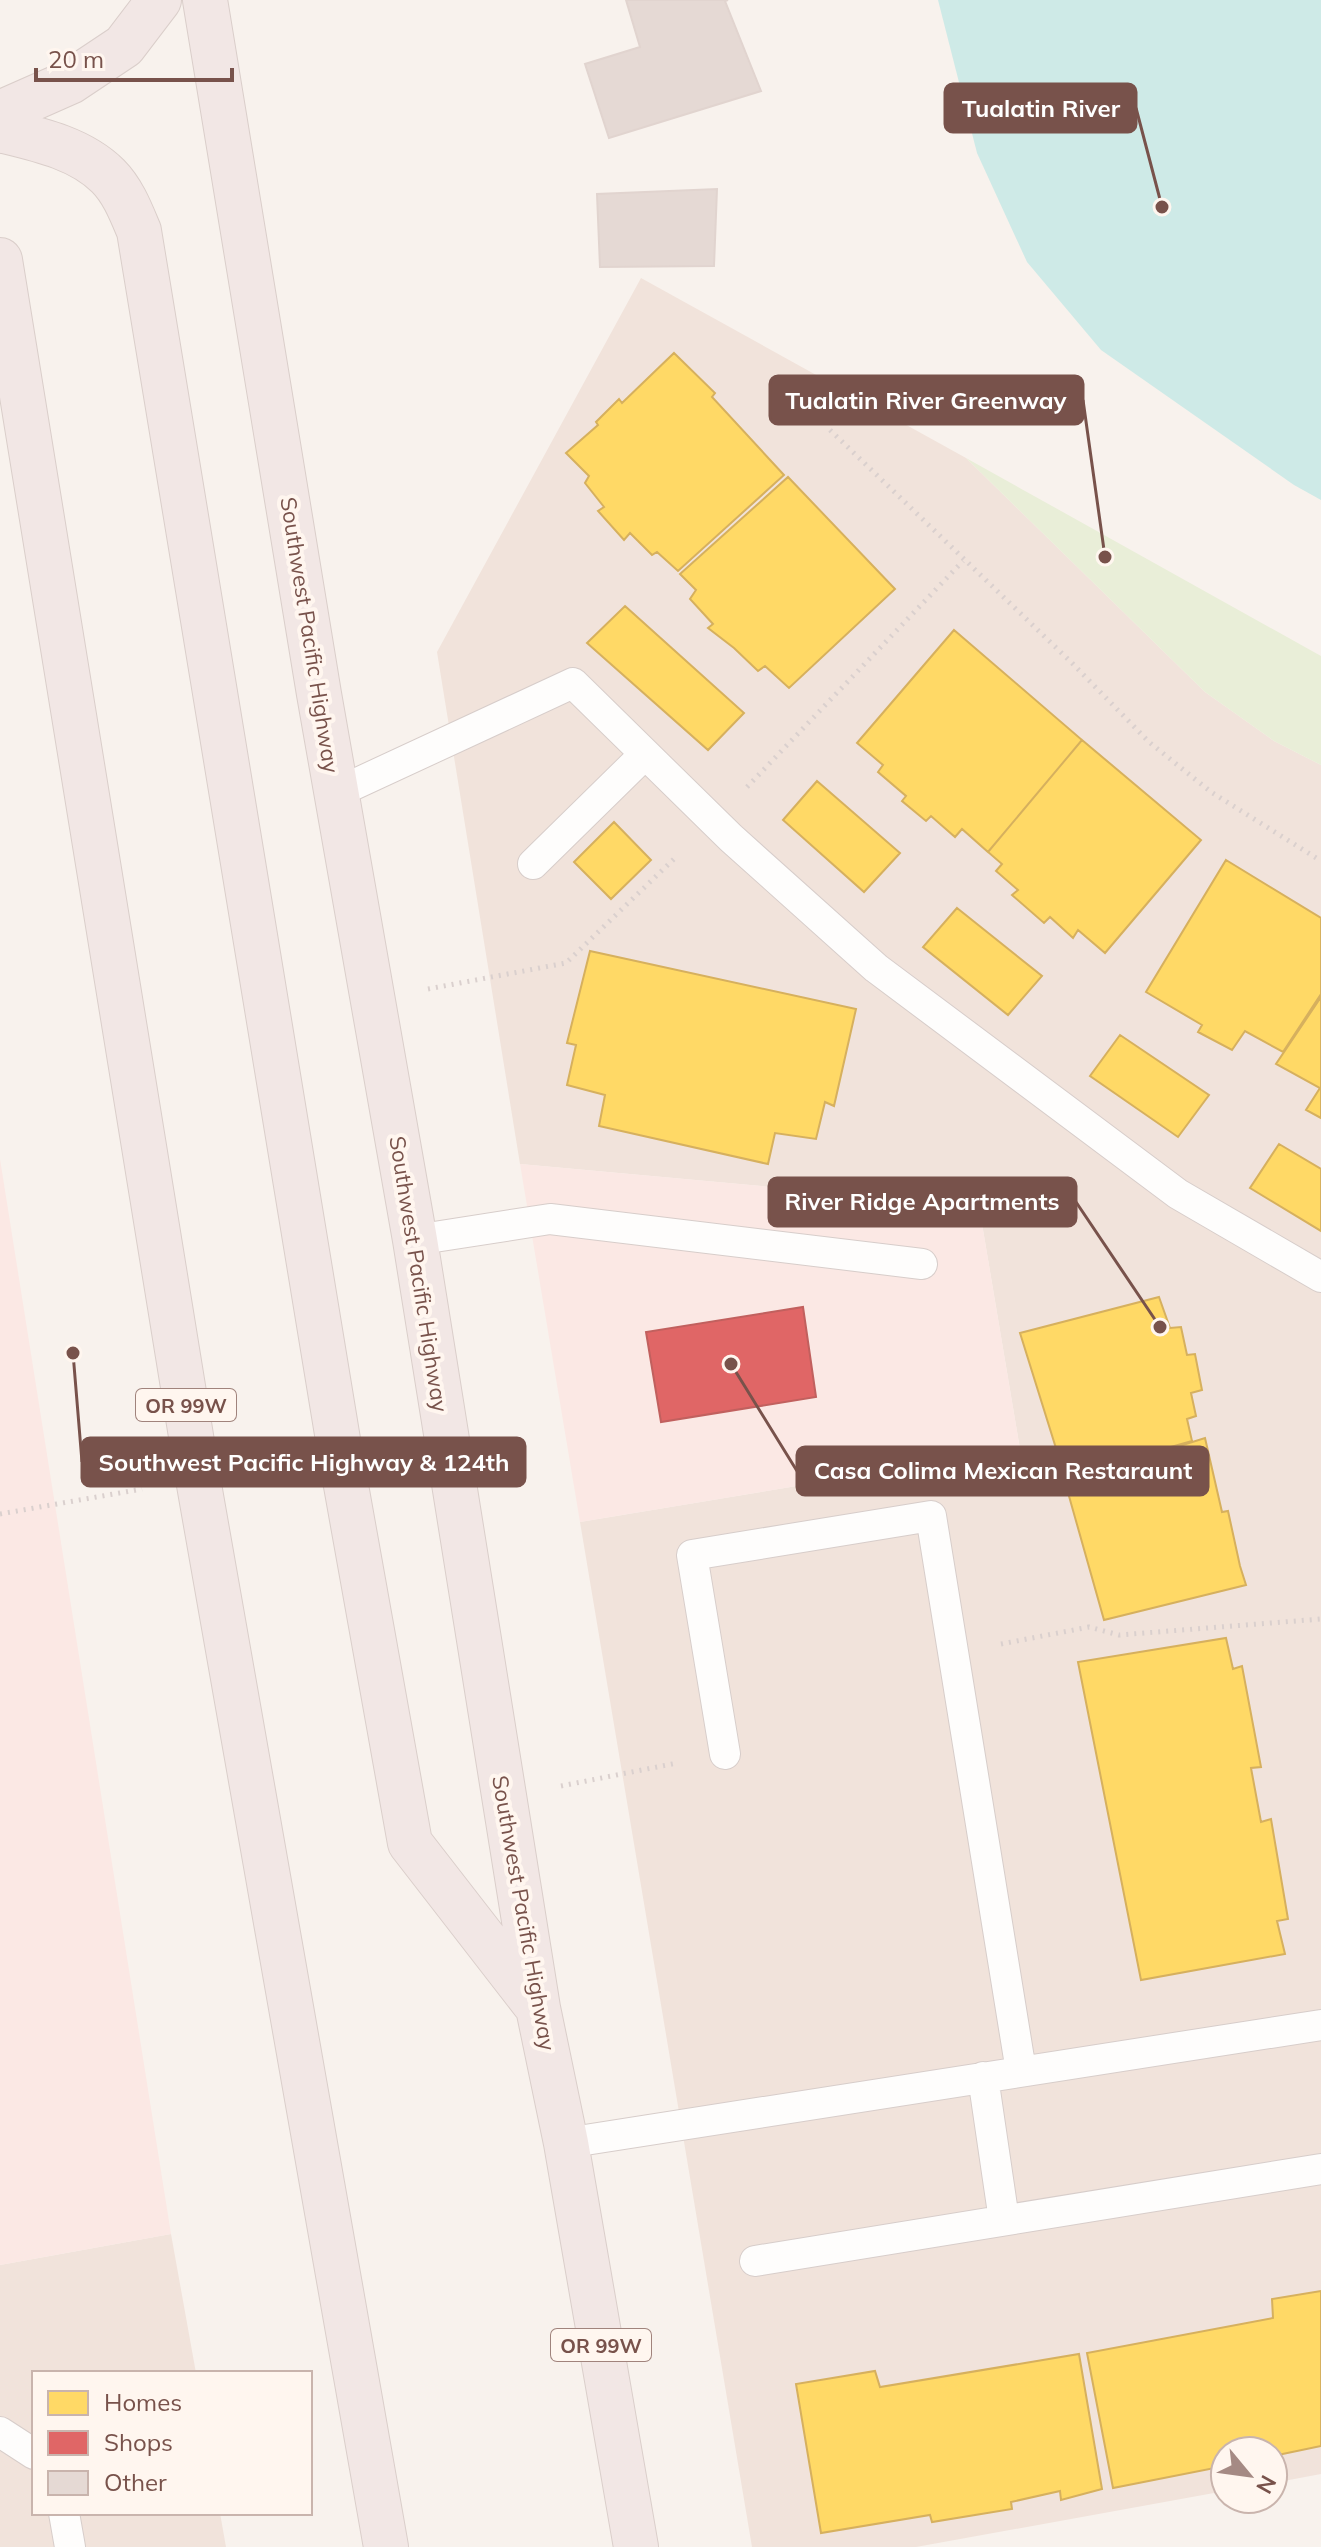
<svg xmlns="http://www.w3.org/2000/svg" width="1321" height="2547" viewBox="0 0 1321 2547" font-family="Mulish,sans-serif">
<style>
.residential{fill:#f1e3db}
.commercial{fill:#fbe8e4}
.green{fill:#e9eed8}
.water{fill:#ceeae7}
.homes{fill:#ffd966;stroke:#d6b05e;stroke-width:2}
.shops{fill:#e06666;stroke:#c1605e;stroke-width:2}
.building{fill:#e5d9d4;stroke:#e1d4cf;stroke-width:2}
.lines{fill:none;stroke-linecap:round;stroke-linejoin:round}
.lane-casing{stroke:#d7cdca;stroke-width:32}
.highway-casing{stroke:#daceca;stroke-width:46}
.path{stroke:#dad0ce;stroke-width:5;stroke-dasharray:2 6;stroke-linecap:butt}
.lane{stroke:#fefdfc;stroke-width:30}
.highway{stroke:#f2e7e5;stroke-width:44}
.labels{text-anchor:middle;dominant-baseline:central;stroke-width:8;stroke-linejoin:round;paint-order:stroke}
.shield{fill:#fff6ef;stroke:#a0837c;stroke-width:2}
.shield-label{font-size:20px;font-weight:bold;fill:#78524b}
.street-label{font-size:22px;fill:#78524b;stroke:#fff6ef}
.leader{fill:none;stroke:#78524b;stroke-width:3}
.callout-dot{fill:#78524b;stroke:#fff6ef;stroke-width:3}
.callout{fill:#78524b;stroke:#78524b;stroke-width:3}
.callout-label{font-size:24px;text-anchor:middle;font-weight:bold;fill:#fff}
</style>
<rect width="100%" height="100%" fill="#f8f2ed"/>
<!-- residential -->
<path class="residential" d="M641,278L966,458L1205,692L1274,741L1321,765V2474L1273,2483V2451H1225V2491L916,2547H752L580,1522L1020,1449L979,1206L520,1164L437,652Z
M171,2234L196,2373H34V2513H220L226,2547H0V2265Z"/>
<!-- commercial -->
<path class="commercial" d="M0,1159L171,2234L0,2265Z
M520,1164L979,1206L1020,1449L580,1522Z"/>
<!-- green -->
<path class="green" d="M966,458L1321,656V765L1274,741L1205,692Z"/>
<!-- water -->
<path class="water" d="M938,0H1321V500L1294,485L1101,350L1027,262L977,153Z"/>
<!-- homes -->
<path class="homes" d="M674,353L715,393L712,397L784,475L678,571L657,552L652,555L630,533L624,540L598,511L604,507L585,483L589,476L566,453L598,425L596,422L619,399L622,403Z
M788,477L895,589L789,688L765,666L758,671L734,648L708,628L713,624L690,599L696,590L680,574Z
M625,606L744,713L708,750L587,643Z
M954,630L1082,740L988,852L962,829L955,837L931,816L926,821L902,801L906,796L878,772L883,765L857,743Z
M1082,740L1201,840L1105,953L1078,930L1073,938L1050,917L1044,923L1012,895L1018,890L996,871L1002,864L988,852Z
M817,781L900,853L864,892L783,820Z
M614,822L651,860L611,899L574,862Z
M1226,860L1321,918V994L1283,1052L1245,1031L1232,1050L1198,1032L1202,1025L1146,992Z
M957,908L1042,976L1008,1015L923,947Z
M590,951L856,1009L834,1106L825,1102L816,1139L775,1133L768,1164L599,1126L605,1095L567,1085L576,1045L567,1043Z
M1321,997V1118L1306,1110L1320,1088L1276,1064Z
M1120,1035L1209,1095L1178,1137L1090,1076Z
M1279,1144L1321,1169V1231L1250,1188Z
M1159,1297L1170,1328L1181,1327L1187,1355L1195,1354L1202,1390L1191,1393L1196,1416L1187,1419L1192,1441L1065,1477L1020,1333Z
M1205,1438L1222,1512L1228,1511L1240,1566L1246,1585L1104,1620L1065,1482Z
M1226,1638L1233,1669L1242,1666L1261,1767L1251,1768L1261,1822L1271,1819L1288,1919L1277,1921L1285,1954L1141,1980L1078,1662Z
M1321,2291V2446L1273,2456V2451H1225V2466L1113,2488L1087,2353L1273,2318L1272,2299Z
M1079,2354L1102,2489L1061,2500L1060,2491L1011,2502L1012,2509L932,2522L930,2515L821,2533L796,2384L875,2371L880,2387Z"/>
<!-- shops -->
<path class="shops" d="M803,1307L816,1397L661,1422L646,1332Z"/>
<!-- building -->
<path class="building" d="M626,0H728L725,1L761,91L609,138L585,64L640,47Z
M717,189L714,266L600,267L597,194Z"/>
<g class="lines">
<!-- lane casing -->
<g class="lane-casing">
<path id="lane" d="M336,793L573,683L731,838L876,968L1178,1194L1321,1277
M533,864L644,755
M415,1240L550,1219L922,1264
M725,1754L692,1555L931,1516L1021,2071
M983,2077L1004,2220
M566,2143L1321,2025
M755,2261L1321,2169
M0,2432L34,2454
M64,2513L70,2547"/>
</g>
<!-- highway casing -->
<g class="highway-casing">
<path id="highway" d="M205,0L319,694L415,1240L538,2008L566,2143L636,2547
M0,113L70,82L124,46L159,0
M0,130C37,139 80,148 108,176C123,191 131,212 139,231L340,1452L410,1843L534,2003
M0,260L198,1479L386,2547"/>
</g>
<!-- path -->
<path class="path" d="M830,430L1072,663L1149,742L1211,792L1321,861
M747,787L963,561
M428,989L566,963L677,856
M0,1514L142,1489
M1001,1644L1089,1627L1119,1635L1321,1619
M561,1786L677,1763"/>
<!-- lane -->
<use href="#lane" class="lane"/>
<!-- highway -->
<use href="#highway" class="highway"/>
</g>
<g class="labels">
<!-- shield labels -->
<g class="shield">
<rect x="136" y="1389" width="100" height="32" rx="6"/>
<rect x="551" y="2329" width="100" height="32" rx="6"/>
</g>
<g class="shield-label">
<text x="186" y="1405">OR 99W</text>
<text x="601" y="2345">OR 99W</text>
</g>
<!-- street labels -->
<g class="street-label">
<text transform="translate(310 635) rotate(81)">Southwest Pacific Highway</text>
<text transform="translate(419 1274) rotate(81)">Southwest Pacific Highway</text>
<text transform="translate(524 1913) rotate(80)">Southwest Pacific Highway</text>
</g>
</g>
<!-- callouts -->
<path class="leader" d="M1162 207L1136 108M1105 557L1083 400M1160 1327L1076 1202M73 1353L82 1462M731 1364L797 1471"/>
<g class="callout-dot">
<circle cx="1162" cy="207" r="8"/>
<circle cx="1105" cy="557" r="8"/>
<circle cx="1160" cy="1327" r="8"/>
<circle cx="73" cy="1353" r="8"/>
<circle cx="731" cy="1364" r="8"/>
</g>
<g class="callout">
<rect x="945" y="84" width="191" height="48" rx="8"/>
<rect x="770" y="376" width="313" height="48" rx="8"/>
<rect x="769" y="1178" width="307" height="48" rx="8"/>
<rect x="82" y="1438" width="443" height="48" rx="8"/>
<rect x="797" y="1447" width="411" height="48" rx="8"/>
</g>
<g class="callout-label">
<text x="1041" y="117">Tualatin River</text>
<text x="926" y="409">Tualatin River Greenway</text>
<text x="922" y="1210">River Ridge Apartments</text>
<text x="304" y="1471">Southwest Pacific Highway &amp; 124th</text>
<text x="1003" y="1479">Casa Colima Mexican Restaraunt</text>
</g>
<!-- legend -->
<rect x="32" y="2371" width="280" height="144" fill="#fff6ef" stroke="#c9b4ad" stroke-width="2"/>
<rect x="48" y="2391" width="40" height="24" fill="#ffd966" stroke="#c9b4ad" stroke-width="2"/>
<text x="104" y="2411" font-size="24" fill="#78524b">Homes</text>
<rect x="48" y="2431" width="40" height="24" fill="#e06666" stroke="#c9b4ad" stroke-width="2"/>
<text x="104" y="2451" font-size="24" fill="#78524b">Shops</text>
<rect x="48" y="2471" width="40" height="24" fill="#e5d9d4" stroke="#c9b4ad" stroke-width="2"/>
<text x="104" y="2491" font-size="24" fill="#78524b">Other</text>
<!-- north arrow -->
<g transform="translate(1249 2475) rotate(119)"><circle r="38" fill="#fff6ef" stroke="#c9b4ad" stroke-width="2"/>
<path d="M0-6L14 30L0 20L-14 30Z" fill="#a58a84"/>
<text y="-12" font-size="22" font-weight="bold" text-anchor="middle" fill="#78524b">N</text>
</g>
<!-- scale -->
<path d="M36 68v12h196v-12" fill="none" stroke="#78524b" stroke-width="4"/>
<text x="48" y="68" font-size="24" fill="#78524b" stroke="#fff6ef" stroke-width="6" paint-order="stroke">20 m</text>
</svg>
